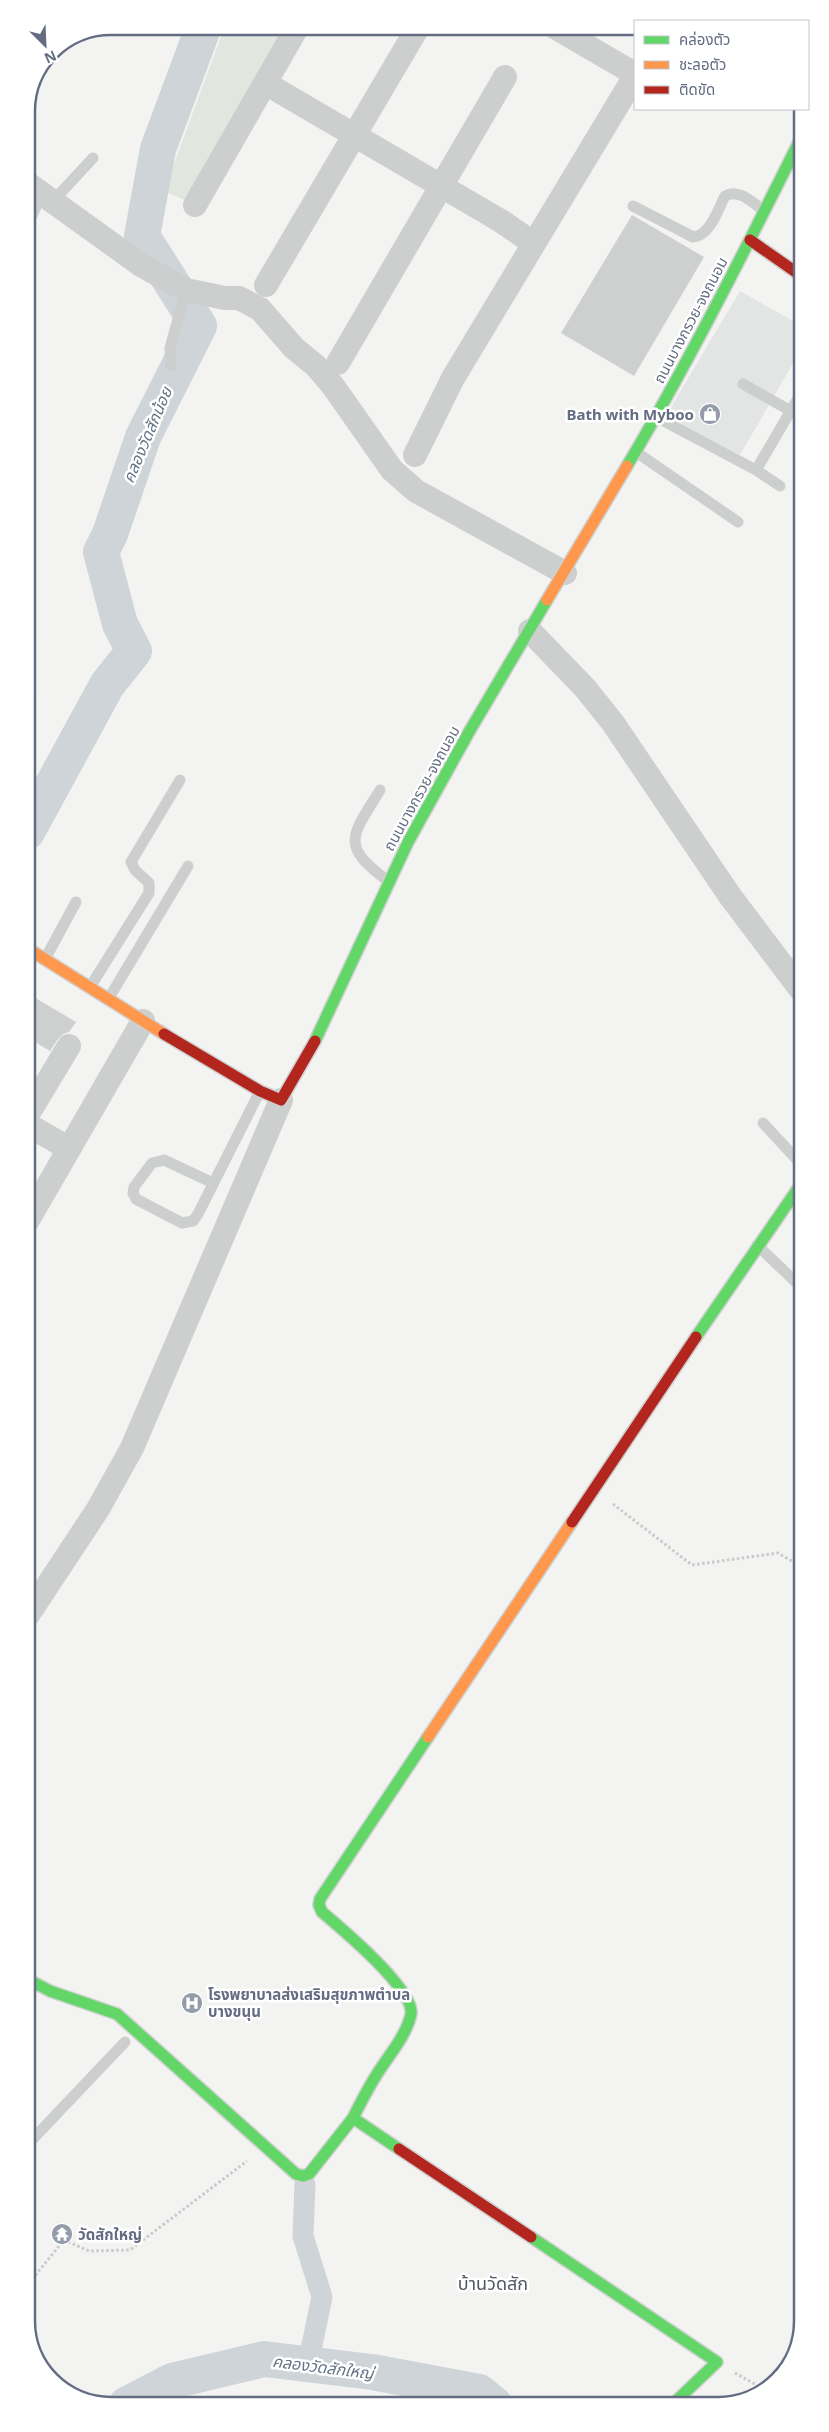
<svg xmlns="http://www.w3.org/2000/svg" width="829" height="2432" viewBox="0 0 829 2432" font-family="'Noto Sans','Noto Sans Thai',sans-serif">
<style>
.built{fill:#e3e4e4}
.green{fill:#e1e6df}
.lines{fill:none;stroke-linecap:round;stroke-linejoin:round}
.canal{stroke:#cfd4d8;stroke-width:21}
.river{stroke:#cfd4d8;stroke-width:36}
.building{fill:#ced0d0}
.fast-casing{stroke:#cfd1d1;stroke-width:14}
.slow-casing{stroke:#cfd1d1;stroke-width:14}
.jam-casing{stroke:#cfd1d1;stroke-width:14}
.path{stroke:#c9cacb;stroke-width:3;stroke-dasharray:2.5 2.5;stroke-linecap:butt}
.lane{stroke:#cdcece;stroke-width:11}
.street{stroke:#cdcece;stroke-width:24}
.fast{stroke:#63d668;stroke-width:11}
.slow{stroke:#ff974d;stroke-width:11}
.jam{stroke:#b3261e;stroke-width:11}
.labels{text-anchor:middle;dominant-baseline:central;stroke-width:5;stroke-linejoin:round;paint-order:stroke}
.street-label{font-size:15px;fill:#636c82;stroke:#fff}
.poi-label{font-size:15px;font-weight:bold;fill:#636c82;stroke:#fff;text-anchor:start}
.water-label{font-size:16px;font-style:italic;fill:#637486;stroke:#fff}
.quarter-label{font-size:18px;fill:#515767;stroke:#fff}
.rim{fill:none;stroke:#636c82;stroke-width:2.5}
</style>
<rect width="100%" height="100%" fill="#f3f4f1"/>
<!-- built -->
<path class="built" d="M740,291L800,325V351L740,455L665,417Z"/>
<!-- green -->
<path class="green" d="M306,30L195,205L164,191L223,31Z"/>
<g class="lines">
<!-- canal -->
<path class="canal" d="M305,2185L303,2236L322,2297L308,2364"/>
<!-- river -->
<path class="river" d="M27,832L107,685L134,651L120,624L101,552L110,534L143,437L199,326L142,236L158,149L202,31
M126,2405L172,2381L264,2359L372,2372L479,2392L494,2404"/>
</g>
<!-- building -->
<path class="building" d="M632,215L704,257L634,376L561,333Z
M27,993L76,1022L69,1032L63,1034L58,1039L50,1051L28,1038Z"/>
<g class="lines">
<!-- fast casing -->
<g class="fast-casing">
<path id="fast" d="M627,466C690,360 745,250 800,140
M315,1041L408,842L469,732L547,600
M696,1337L801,1184
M29,1980L50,1991L117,2014L296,2174L303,2176L309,2174L353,2118L399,2149
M353,2118C361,2102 369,2086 379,2071C390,2054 407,2034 411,2014C415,1990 341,1928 322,1912L319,1905L320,1899L428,1737
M531,2237L717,2362L674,2403"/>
</g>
<!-- slow casing -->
<g class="slow-casing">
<path id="slow" d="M547,600L627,466
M27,948L164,1034
M428,1737L572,1522"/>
</g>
<!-- jam casing -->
<g class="jam-casing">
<path id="jam" d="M750,240L800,275
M164,1034L260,1091L281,1100L315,1041
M572,1522L696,1337
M399,2149L531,2237"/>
</g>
<!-- path -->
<path class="path" d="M613,1504L692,1565L778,1553L802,1567
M29,2283L64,2240L89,2251L130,2250L247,2161
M735,2373L762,2388"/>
<!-- lane -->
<path class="lane" d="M53,201L93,158
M633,206L693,237C710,236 718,209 725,196C739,188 753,203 764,211
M171,366L170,348L186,290
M743,384L791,411
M656,417L756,470
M636,452L738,522
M780,486L756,470L800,395
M380,790C352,836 339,845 388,881
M45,959L76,902
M90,987L149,893V883L135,870L131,862L180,780
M109,998L188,866
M763,1123L801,1164
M213,1183L164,1160L152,1163L134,1187L133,1193L136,1199L182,1223L193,1221L198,1214L260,1091
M757,1245L801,1287
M29,2143L125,2042"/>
<!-- street -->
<path class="street" d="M556,28L635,74
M265,83L501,221L533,243
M27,183L141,265L186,290L225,298H239L260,309L294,348L316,366L333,386L392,470L416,491L565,573
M195,205L295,31
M27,211L36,190
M266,285L417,29
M338,363L505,77
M415,455L453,378L635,76
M530,631L585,688L613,723L730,896L801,990
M28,1114L69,1046
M28,1125L68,1148
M28,1220L143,1021
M28,1615L98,1509L132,1448L281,1100"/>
<!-- fast -->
<use href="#fast" class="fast"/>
<!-- slow -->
<use href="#slow" class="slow"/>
<!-- jam -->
<use href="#jam" class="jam"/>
</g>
<!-- icons -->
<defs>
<g id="shop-disc" transform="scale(1.125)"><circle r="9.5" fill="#959ca9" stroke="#fff"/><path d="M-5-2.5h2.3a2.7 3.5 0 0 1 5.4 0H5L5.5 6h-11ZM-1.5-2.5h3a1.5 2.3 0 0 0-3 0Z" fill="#fff"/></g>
<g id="hospital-disc" transform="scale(1.125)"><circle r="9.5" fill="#959ca9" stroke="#fff"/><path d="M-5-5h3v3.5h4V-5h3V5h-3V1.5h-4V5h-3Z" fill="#fff"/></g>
<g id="temple-disc" transform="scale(1.125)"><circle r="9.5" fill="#959ca9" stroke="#fff"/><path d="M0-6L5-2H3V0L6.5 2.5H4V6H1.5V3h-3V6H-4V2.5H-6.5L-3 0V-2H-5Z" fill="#fff"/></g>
</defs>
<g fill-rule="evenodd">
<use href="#shop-disc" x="710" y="414"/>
<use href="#hospital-disc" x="192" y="2003"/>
<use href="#temple-disc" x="62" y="2234"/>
</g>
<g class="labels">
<!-- street labels -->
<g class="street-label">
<text transform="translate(690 320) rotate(-62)">ถนนบางกรวย-จงถนอม</text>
<text transform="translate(421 788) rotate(-61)">ถนนบางกรวย-จงถนอม</text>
</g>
<!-- poi labels -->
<g class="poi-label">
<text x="694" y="414" text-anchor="end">Bath with Myboo</text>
<text x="208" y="1994">โรงพยาบาลส่งเสริมสุขภาพตำบล<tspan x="208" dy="17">บางขนุน</tspan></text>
<text x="78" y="2234">วัดสักใหญ่</text>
</g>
<!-- water labels -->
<g class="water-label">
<text transform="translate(147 435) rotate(-67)">คลองวัดสักน้อย</text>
<text transform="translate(323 2367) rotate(7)">คลองวัดสักใหญ่</text>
</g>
<!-- quarter labels -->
<g class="quarter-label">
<text x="493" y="2283">บ้านวัดสัก</text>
</g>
</g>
<!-- crop -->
<path d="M0 0H829V2432H0ZM111 35H718A76 76 0 0 1 794 111V2321A76 76 0 0 1 718 2397H111A76 76 0 0 1 35 2321V111A76 76 0 0 1 111 35Z" fill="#fff" fill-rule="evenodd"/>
<path class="rim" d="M111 35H718A76 76 0 0 1 794 111V2321A76 76 0 0 1 718 2397H111A76 76 0 0 1 35 2321V111A76 76 0 0 1 111 35Z"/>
<!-- legend -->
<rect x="634" y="20" width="175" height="90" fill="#ffffff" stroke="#c1c4cd"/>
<rect x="644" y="36" width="25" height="8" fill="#63d668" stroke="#c1c4cd"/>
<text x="679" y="45" font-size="15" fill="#636c82">คล่องตัว</text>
<rect x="644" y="61" width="25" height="8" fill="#ff974d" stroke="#c1c4cd"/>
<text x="679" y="70" font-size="15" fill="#636c82">ชะลอตัว</text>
<rect x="644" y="86" width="25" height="8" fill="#b3261e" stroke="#c1c4cd"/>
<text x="679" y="95" font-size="15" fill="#636c82">ติดขัด</text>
<!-- north arrow -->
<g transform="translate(45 45) rotate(156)" stroke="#ffffff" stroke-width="4" paint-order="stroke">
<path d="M0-4L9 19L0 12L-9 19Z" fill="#636c82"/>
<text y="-8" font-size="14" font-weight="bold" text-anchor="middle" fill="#636c82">N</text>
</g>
</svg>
